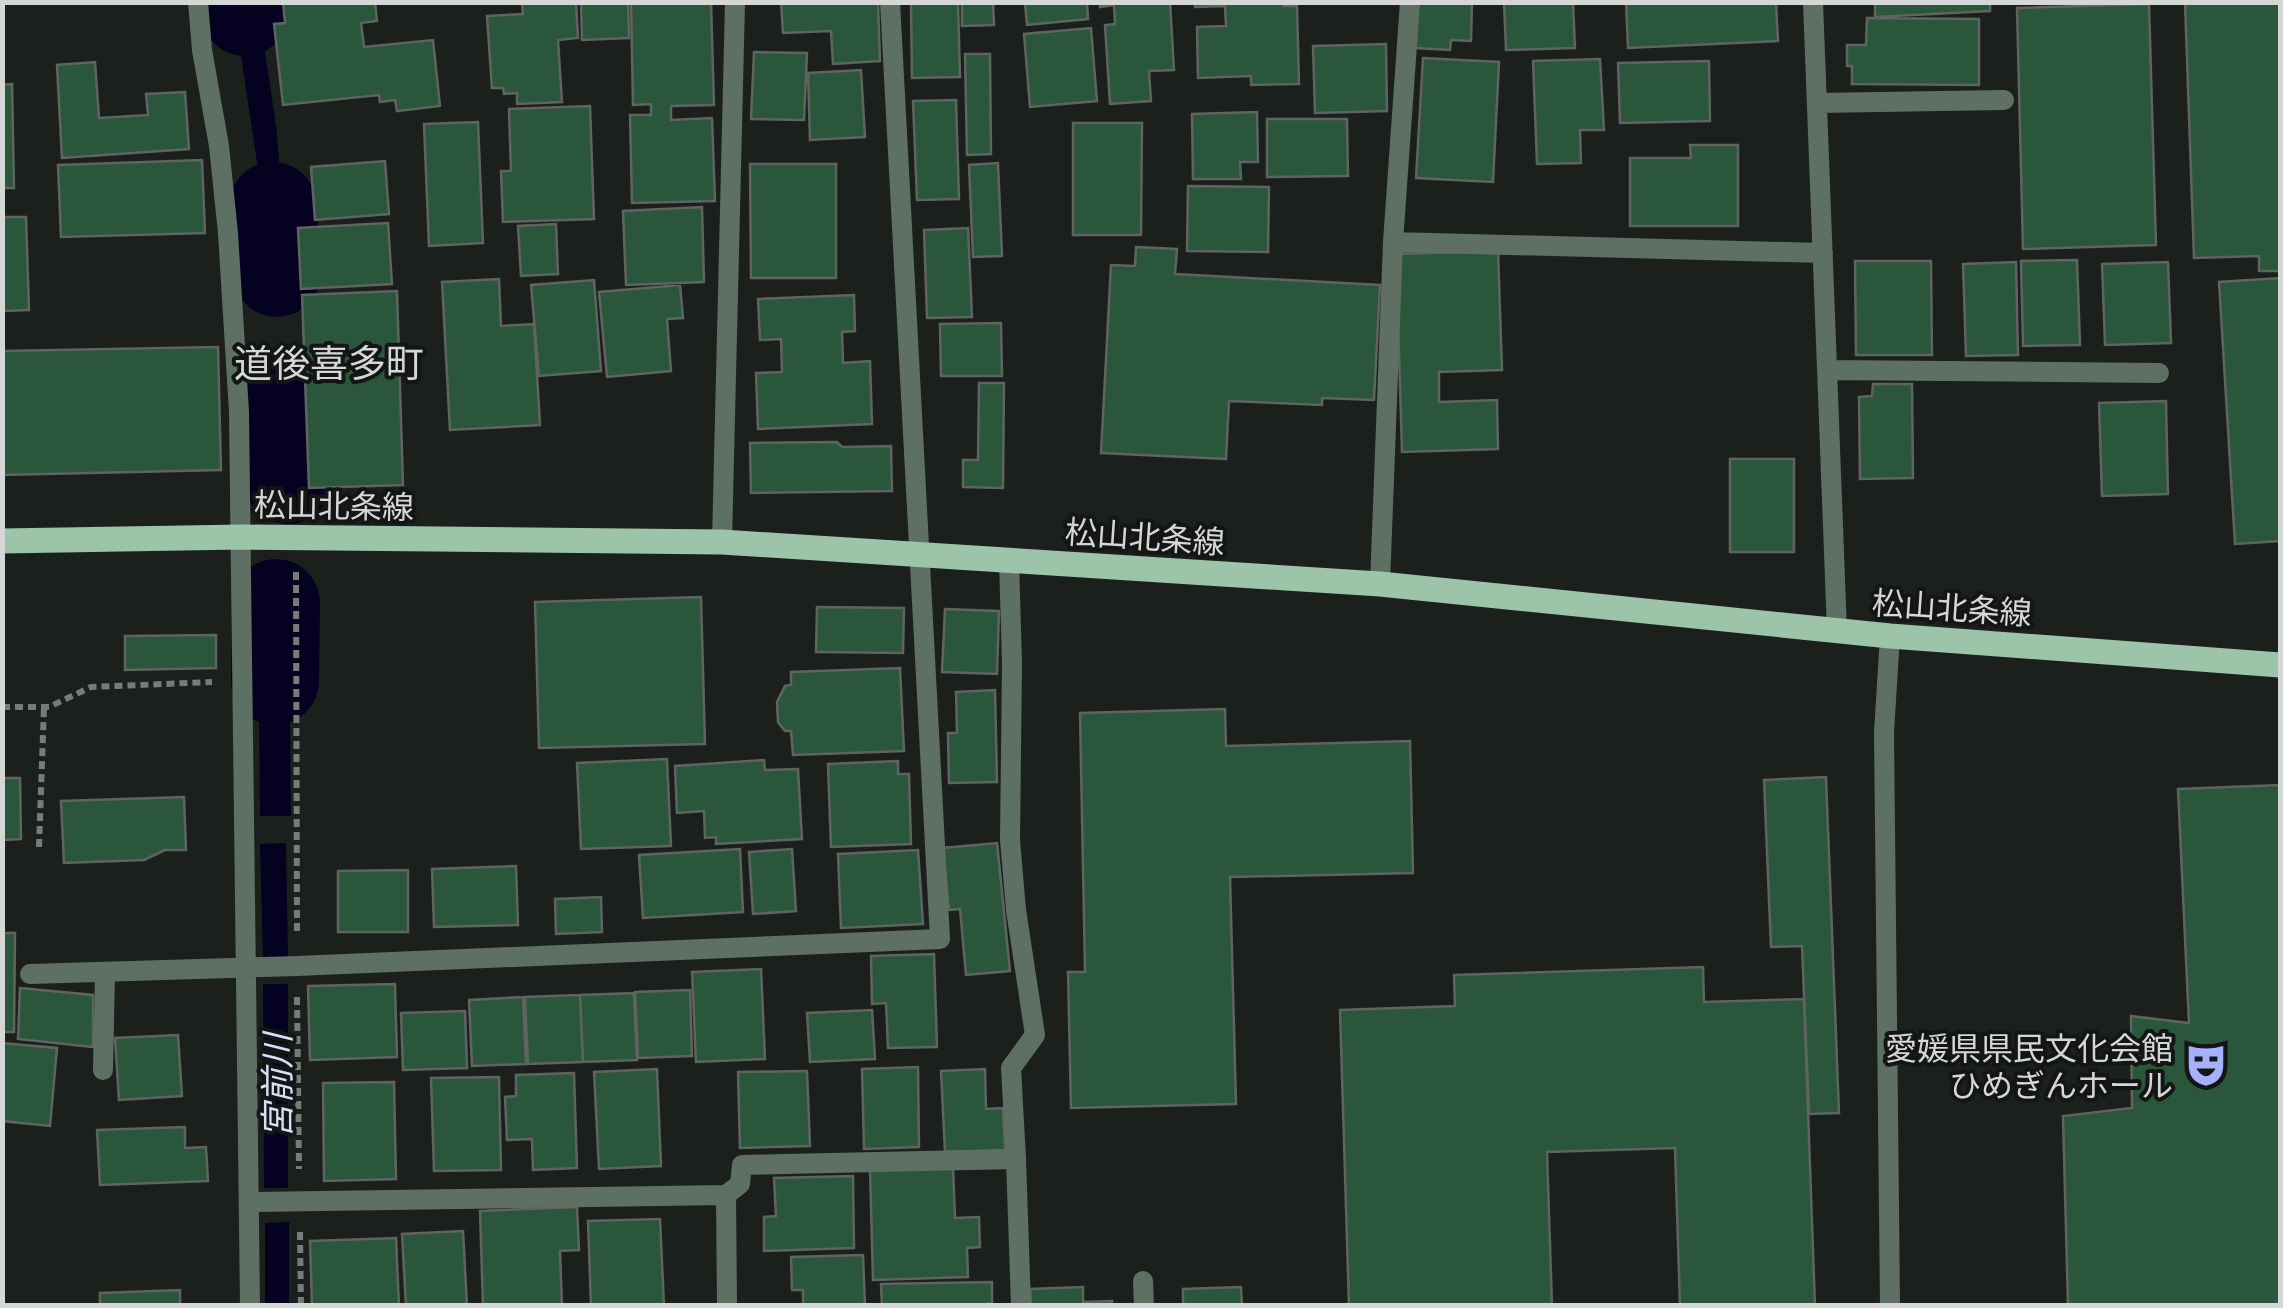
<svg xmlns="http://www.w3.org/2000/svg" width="2283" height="1308" viewBox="0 0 2283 1308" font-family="'Noto Sans','Noto Sans JP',sans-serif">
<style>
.water{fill:#040220}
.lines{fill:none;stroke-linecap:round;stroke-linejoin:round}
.river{stroke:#040220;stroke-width:88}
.building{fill:#2a563b;stroke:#5f6460;stroke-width:2.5}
.path{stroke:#787c79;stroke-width:6;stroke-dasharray:8 5;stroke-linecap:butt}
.street{stroke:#5d7063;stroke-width:20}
.primary{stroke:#9cc4a8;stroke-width:25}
.labels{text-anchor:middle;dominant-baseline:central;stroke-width:8;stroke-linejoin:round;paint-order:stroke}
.street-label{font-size:32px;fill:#d4d7d5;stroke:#131614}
.poi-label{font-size:32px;fill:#d4d7d5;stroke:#131614;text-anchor:end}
.water-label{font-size:35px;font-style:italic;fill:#d9dffb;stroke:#131614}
.quarter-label{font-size:38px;fill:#d4d7d5;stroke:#131614}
</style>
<rect width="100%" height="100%" fill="#1c201d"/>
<!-- water -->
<path class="water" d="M264,45L277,133L280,176H259L240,49Z
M259,715H290L291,816H260Z
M286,843L288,958H263L260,844Z
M263,984H288V1188H264Z
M289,1222V1305H265V1223Z"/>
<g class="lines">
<!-- river -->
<path class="river" d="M244,2L245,12
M273,206L277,273
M283,391L288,480
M275,681L276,603"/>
</g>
<!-- building -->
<path class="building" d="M283,2H375L377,21L361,23L364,47L433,40L440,106L397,111L395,100L380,102L379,95L283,105L274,24L285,23Z
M522,2H576L578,38L558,40L562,102L517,104V93L504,94L503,88H492L487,16L523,14Z
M581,2H628L629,38L582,40Z
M631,2H711L714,105L671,106V120L712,118L715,201L632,203L630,115H651V104L633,105Z
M781,2H878L880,61L833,64L831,31L783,33Z
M958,2L960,77L912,78L911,4Z
M962,2H993L994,25L962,26Z
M1025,2H1087L1088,19L1027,25Z
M1100,2H1170L1174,70L1149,71L1151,101L1110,104L1105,25L1115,24L1114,5L1100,7Z
M1195,2H1283V6H1297L1299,84L1251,85V76L1198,78L1197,27L1226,26L1225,6L1195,7Z
M1416,2H1472L1471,41L1451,40L1450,50L1415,48Z
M1504,2H1573L1575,48L1506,50Z
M1626,2H1776L1778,41L1628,48Z
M1875,2H1990V11L1875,17Z
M2185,2H2280V271H2259V256L2194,258Z
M2149,4L2156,245L2023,249L2017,8Z
M1867,18L1979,19V85L1852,84V66H1847V45H1866Z
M1091,28L1097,101L1030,107L1024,34Z
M1386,44L1387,111L1315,113L1313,46Z
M754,52L807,53L804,120L751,119Z
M965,54H990L991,154L967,155Z
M1423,58L1499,62L1493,182L1416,178Z
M1600,59L1604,130H1580L1581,163L1537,164L1533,61Z
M1709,61L1710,121L1620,123L1618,63Z
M95,62L99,118L148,115L146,94L185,92L189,149L62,158L57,65Z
M861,70L865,137L810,140L808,73Z
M12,84L14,188H2V85Z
M956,100L959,199L917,200L913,101Z
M590,106L594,219L503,222L501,171H511L509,109Z
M1257,112L1258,162H1240L1241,179H1193L1192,114Z
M1267,119H1347L1348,176L1267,177Z
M478,122L483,243L429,246L424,124Z
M1073,123H1142L1141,235H1073Z
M1690,145H1738V226H1630V158H1691Z
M202,160L205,233L61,237L58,165Z
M385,161L389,214L315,220L311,167Z
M998,163L1002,256L973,257L969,165Z
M750,164H836V278H751Z
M1188,186L1269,187L1268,252L1187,251Z
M702,207L704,282L626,285L623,211Z
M2,217H26L29,310L2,311Z
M388,223L392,284L301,289L298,228Z
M556,224L558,274L521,276L518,226Z
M968,228L972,317L927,318L924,230Z
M1136,247L1177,249L1175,274L1380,285L1374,400L1322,398V405L1229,401L1226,459L1101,453L1111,265L1135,266Z
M1498,251L1502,370L1439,372V402L1497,400L1498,449L1402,452L1396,254Z
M2077,260L2080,345L2023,346L2021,261Z
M1855,261H1931L1932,355H1856Z
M2016,262L2018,355L1966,356L1963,264Z
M2168,262L2171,343L2105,345L2102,264Z
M2280,278V541L2235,544L2219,282Z
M499,279L501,326L534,324L540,425L450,430L442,282Z
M594,280L601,371L539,376L531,285Z
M680,285L683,318L667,319L671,371L607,377L599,292Z
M397,291L403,485L309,488L302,295Z
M854,295L855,331L842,332L843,363L870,361L872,424L758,429L756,373L782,372L781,339L760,340L758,299Z
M1001,323L1002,376H941L940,324Z
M218,347L221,470L2,475V351Z
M979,383H1004L1003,488L963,487V460H978Z
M1873,384H1912L1913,478L1860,479L1859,397L1872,396Z
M2166,401L2168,494L2102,496L2099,403Z
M837,442L842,447L891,446L892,491L751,493L750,443Z
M1730,459H1794V552H1730Z
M701,597L705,744L539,748L535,602Z
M817,607L904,608L903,653L816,652Z
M945,609L999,611L997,674L942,672Z
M216,635V668L125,670V636Z
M900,668L904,751L793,755L791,731H785L778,722L777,702L785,686L791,685V672Z
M995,690L997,782L949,783L948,733H957L956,692Z
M1225,709L1226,746L1410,741L1413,873L1230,877L1236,1104L1071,1108L1068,972H1085L1080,713Z
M667,759L671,846L581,849L577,763Z
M764,760L765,770L798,769L802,839L716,844V837L705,838L704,811L677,813L675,766Z
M898,761V774H909L911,844L831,847L828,764Z
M1826,777L1839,1113L1809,1114L1802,946L1771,947L1764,780Z
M2,778H20L21,839L2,840Z
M2280,785V1306H2068L2063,1116L2132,1108L2131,1016L2189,1023L2178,789Z
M184,797L186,850H165L144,860L64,863L61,801Z
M997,843L1010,971L966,975L960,909L949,910L943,848Z
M740,849L743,912L643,918L639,855Z
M792,849L796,911L753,914L749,852Z
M918,850L923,924L841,928L838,854Z
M516,866L518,925L434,927L432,869Z
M408,870V932H338V871Z
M601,897L602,932L556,934L555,899Z
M2,933H15L14,1032H2Z
M934,954L937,1047L888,1048L886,1003L872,1004L871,956Z
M1703,967L1704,1002L1804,999L1815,1306H1680L1675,1148L1547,1152L1552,1306H1349L1340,1010L1455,1006L1454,975Z
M761,969L765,1059L696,1062L692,972Z
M395,984L397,1057L310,1060L308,986Z
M20,988L93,995V1047L18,1039Z
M690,990L692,1056L638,1058L635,992Z
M634,993L637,1060L583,1062L580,995Z
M580,995L583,1062L528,1064L525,997Z
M523,997L526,1064L472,1066L469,1000Z
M872,1010L875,1059L810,1062L807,1013Z
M465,1011L467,1068L403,1070L401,1013Z
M178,1035L182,1096L119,1100L115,1038Z
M2,1043L57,1048L50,1126L2,1121Z
M918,1067L919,1147L864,1149L862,1069Z
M657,1069L661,1166L599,1169L594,1072Z
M985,1069L986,1109L1003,1108L1005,1150L945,1152L941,1071Z
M807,1071L810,1146L740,1148L738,1072Z
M574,1073L577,1168L533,1170L532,1139L507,1140L505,1097L516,1096V1075Z
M499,1077L501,1170L434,1171L431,1078Z
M394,1082L396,1179L324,1181L323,1083Z
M185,1127V1148L206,1147L208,1181L100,1185L97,1130Z
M953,1167L955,1218L979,1217L980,1247L967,1248L968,1277L873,1280L870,1169Z
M853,1176L854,1248L764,1251V1217L776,1216L774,1178Z
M577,1207L579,1250L560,1251L562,1306H483L480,1211Z
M660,1219L664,1306H591L588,1221Z
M463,1231L467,1306H406L402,1234Z
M396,1238L399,1306H312L310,1241Z
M863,1255L865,1306H803V1290H792L791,1257Z
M992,1282V1303L976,1306H882L881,1284Z
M1083,1287V1302L1112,1301V1306H1031L1030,1289Z
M1241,1287L1242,1306H1183V1289Z
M180,1290V1306H100V1293Z"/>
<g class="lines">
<!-- path -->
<path class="path" d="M296,572L297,934
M2,707H49L91,687L212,682
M39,847L44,707
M297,997L299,1169
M300,1232L301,1306"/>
<!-- street -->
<path class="street" d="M198,2L202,50L219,146L228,233L239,412L250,1306
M1813,2L1837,631
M1817,103L2004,100
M1393,242L1410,2
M1827,370L2159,373
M722,542L735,2
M1380,584L1393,242L1823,253
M1890,636L1884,732L1890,1306
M30,974L297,966L940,939L890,2
M103,1070L105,972
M1016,1159L1021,1306
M726,1195L740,1184L742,1165L1016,1159L1011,1068L1035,1035L1016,910L1010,840L1012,664L1009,560
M249,1202L726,1195L727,1306
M1143,1281L1144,1306"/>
<!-- primary -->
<path class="primary" d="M2,541L242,537L722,542L1380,584L1890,636L2280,665"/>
</g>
<!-- icons -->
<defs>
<g id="theatre-bare" transform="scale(3.45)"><path d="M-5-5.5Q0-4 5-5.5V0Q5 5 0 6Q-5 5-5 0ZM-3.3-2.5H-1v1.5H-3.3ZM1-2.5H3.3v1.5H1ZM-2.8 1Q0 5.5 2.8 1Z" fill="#a6b1fc" stroke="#131614" stroke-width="2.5" paint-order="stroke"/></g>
</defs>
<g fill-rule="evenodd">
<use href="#theatre-bare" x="2206" y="1065"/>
</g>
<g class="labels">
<!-- street labels -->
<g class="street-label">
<text transform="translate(334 505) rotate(1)">松山北条線</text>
<text transform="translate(1145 536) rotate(4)">松山北条線</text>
<text transform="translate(1952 607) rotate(4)">松山北条線</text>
</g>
<!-- poi labels -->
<g class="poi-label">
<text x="2173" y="1047">愛媛県県民文化会館<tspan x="2173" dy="37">ひめぎんホール</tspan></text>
</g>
<!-- water labels -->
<g class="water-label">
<text transform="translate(276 1086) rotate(-90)">宮前川</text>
</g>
<!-- quarter labels -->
<g class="quarter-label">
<text x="329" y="362">道後喜多町</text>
</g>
</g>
<!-- border -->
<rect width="2283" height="1308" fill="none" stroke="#d4d7d5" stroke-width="10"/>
</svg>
